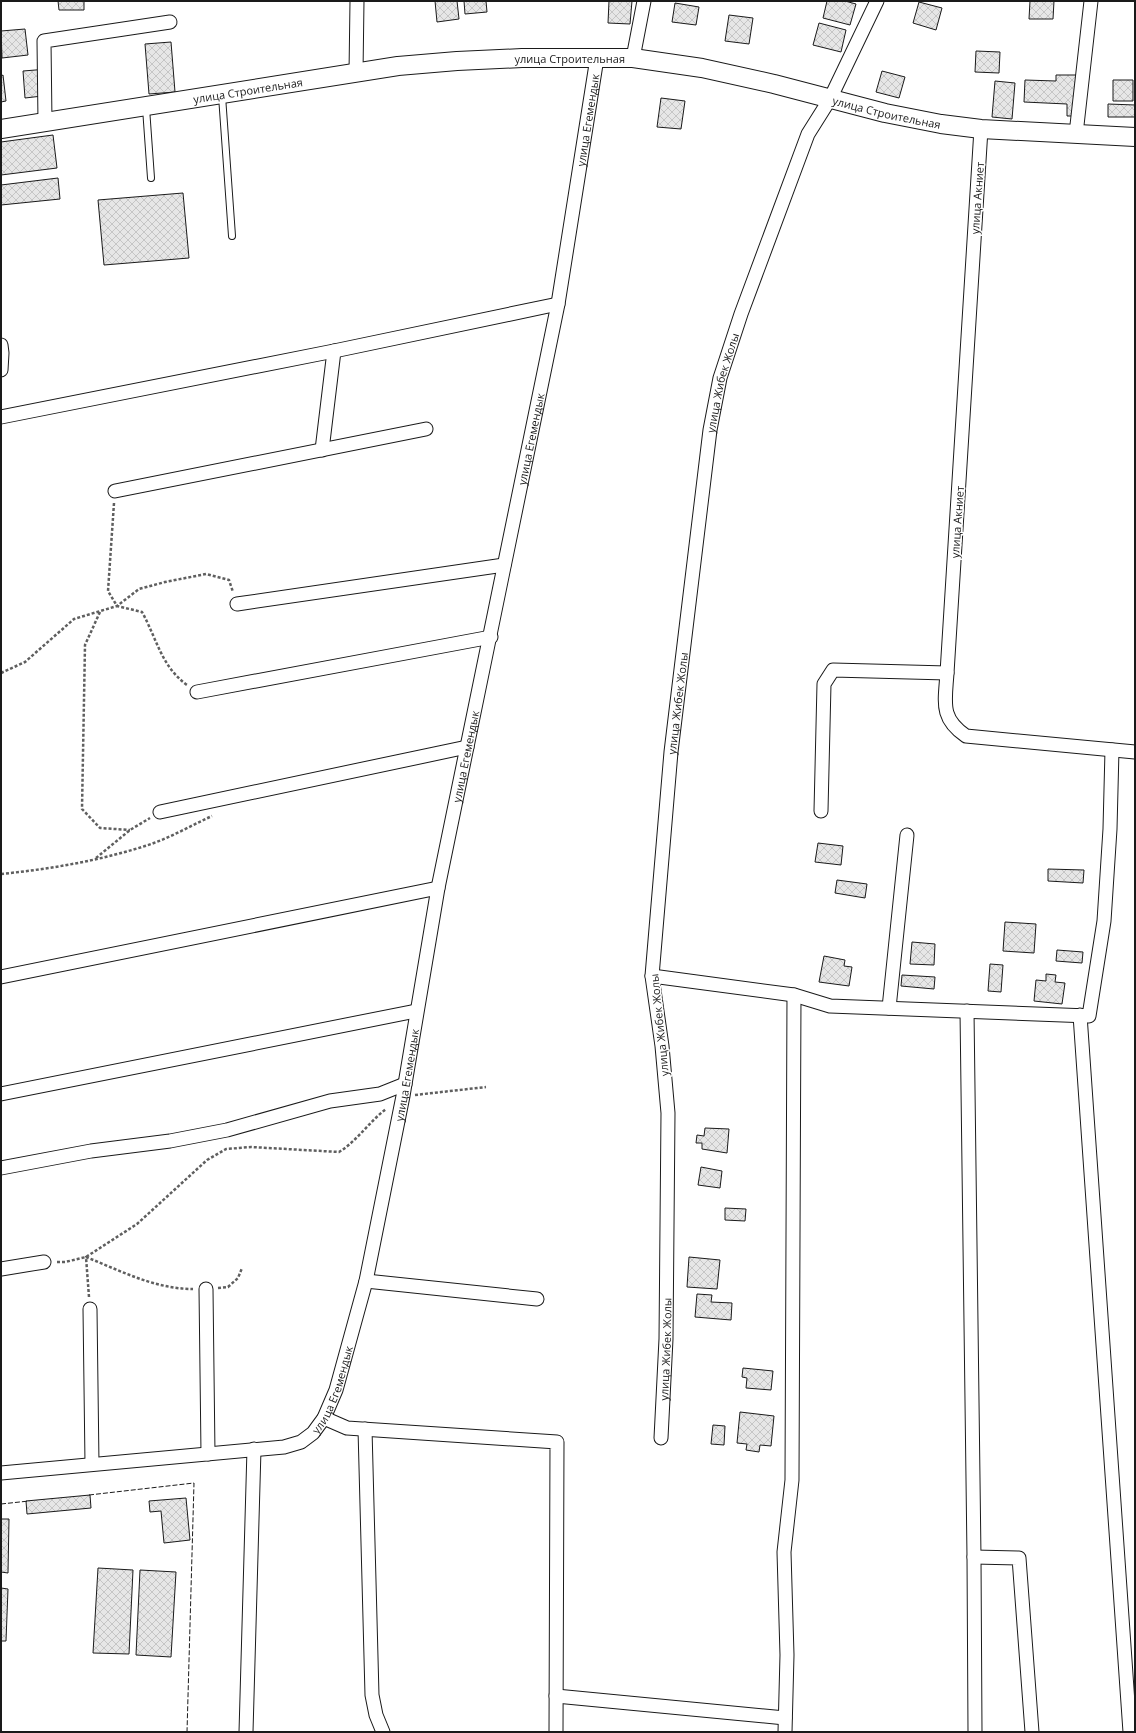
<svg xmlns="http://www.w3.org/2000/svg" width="1136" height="1733" viewBox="0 0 1136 1733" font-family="'Open Sans',sans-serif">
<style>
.building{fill:url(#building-cross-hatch);stroke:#1a1a1a}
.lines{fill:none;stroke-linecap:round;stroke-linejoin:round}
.lane-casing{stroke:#1a1a1a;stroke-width:8}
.street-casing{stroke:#1a1a1a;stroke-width:15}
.secondary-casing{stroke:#1a1a1a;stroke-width:20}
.path{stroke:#5f5f5f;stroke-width:2.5;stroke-dasharray:3 2;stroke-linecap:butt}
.lane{stroke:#fff;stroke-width:6}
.street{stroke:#fff;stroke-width:13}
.secondary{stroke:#fff;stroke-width:18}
.fence{stroke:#1a1a1a;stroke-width:1;stroke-dasharray:5 2;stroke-linecap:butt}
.labels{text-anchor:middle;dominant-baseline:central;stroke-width:3;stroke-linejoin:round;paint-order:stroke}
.street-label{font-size:11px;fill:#1a1a1a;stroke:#fff}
</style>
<defs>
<pattern id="building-cross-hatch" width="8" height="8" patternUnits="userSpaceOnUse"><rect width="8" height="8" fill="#e6e6e6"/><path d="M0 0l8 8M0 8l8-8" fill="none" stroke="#c5c5c5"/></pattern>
</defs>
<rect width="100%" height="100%" fill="#fff"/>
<!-- building -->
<path class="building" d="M58,1H84V10H59Z
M435,1H457L459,19L437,22Z
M464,1H486L487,12L465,14Z
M609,1H632L630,24L608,23Z
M827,1H845L856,4L850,25L823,18Z
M1030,1H1054L1053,19H1029Z
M919,2L942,8L936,30L913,23Z
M675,3L699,7L696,25L672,22Z
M729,15L753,18L749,44L725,41Z
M819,23L846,30L841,52L813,45Z
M25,29L28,55L2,58L1,31Z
M171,42L175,92L149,94L145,44Z
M976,51L1000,52L999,73L975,72Z
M48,69L51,95L25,98L23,71Z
M882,71L905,77L899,98L876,92Z
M3,75L6,101L1,102V76Z
M1056,75H1080L1078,116H1067V104L1024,102L1025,80L1056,81Z
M1113,80H1133V101H1113Z
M995,81L1015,83L1012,119L992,117Z
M661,98L685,101L681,129L657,127Z
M1108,104L1135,105V117H1108Z
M53,135L57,168L1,175V142Z
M58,178L60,199L1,205V185Z
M183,193L189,258L104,265L98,200Z
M818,843L843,846L841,865L815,862Z
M1048,869L1084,870L1083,883L1048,881Z
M837,880L867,884L865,898L835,893Z
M1005,922L1036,924L1034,953L1003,951Z
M912,942L935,944L934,965L910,964Z
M1057,950L1083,952L1082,963L1056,961Z
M824,956L845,960L844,966L852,967L849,986L819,982Z
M990,964L1003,965L1001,992L988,991Z
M1046,974L1056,975L1055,982L1065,983L1062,1004L1034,1001L1036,980L1046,981Z
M902,975L935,977L934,989L901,986Z
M705,1128L729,1129L727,1153L702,1149V1143H696L697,1135L704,1136Z
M701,1167L722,1171L720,1188L698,1185Z
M725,1208L746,1209L745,1221L725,1220Z
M689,1257L720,1260L717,1289L687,1287Z
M697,1294L712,1295L711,1302L732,1303L731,1320L695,1317Z
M743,1368L773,1371L771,1390L746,1388L747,1378L742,1377Z
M740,1412L774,1416L771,1446L760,1445L759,1452L746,1450L747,1444L737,1443Z
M713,1425L725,1426L724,1445L711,1444Z
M90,1495L91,1508L27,1514L26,1501Z
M186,1498L190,1540L164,1543L161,1511L150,1512L149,1501Z
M1,1519H9L8,1573L1,1572Z
M98,1568L133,1570L129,1654L93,1653Z
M140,1570L176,1572L171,1657L136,1655Z
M1,1588L8,1589L6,1641H1Z"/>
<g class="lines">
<!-- lane casing -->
<g class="lane-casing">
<path id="lane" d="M222,96L232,236
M146,108L151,178"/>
</g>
<!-- street casing -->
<g class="street-casing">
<g id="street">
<path d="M633,58L644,1"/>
<path d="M356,73L357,1"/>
<path d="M45,122L44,41L170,22"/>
<path d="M981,129L947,673C945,703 940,718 966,736L1135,752"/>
<path d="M1076,134L1091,1"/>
<path d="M1,345L2,353L1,370"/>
<path d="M1,417L334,351L558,304"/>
<path d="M322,450L334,351"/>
<path d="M115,491L426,429"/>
<path d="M237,604L504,565"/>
<path d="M197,692L491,637"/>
<path d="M821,811L824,684L833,670L947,673"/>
<path d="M160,812L467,747"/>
<path d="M652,976L794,995L830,1006L1089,1016L1104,921L1110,829L1112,750"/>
<path d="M1,977L438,888"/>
<path d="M889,1008L907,835"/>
<path d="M967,1011L974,1557L975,1732"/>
<path d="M1080,1015L1130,1732"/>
<path d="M1,1094L416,1011"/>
<path d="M1,1168L91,1151L170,1141L227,1130L330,1101L380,1094L405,1084"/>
<path d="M1,1269L44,1262"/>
<path d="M366,1281L537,1299"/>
<path d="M206,1289L208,1454"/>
<path d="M90,1309L92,1464"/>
<path d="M324,1418L347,1428L557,1442L556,1732"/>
<path d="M365,1429L372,1695L376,1715L383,1732"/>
<path id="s1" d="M661,1438L666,1339L668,1113L662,1046L652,976L671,752L710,430L720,378L741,314L808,134L830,99L877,1"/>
<path id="s2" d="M1,1473L284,1447L301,1442L313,1433L324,1418L336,1390L366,1281L403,1096L438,888L558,304L597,58"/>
<path d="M974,1557L1019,1558L1032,1732"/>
<path d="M556,1696L785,1718"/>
<path d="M246,1732L254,1449"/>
<path d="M785,1732L787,1655L784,1552L792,1480L794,995"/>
</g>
</g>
<!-- secondary casing -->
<g class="secondary-casing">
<g id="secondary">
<path id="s3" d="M1,129L398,66L457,61L522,58H633L702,68L774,84L885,113L941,124L981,129L1135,137"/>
</g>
</g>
<!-- path -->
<path class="path" d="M114,503L108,591L117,606L142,612C157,639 161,666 187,685
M100,612L85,645L82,809L100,828L130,830
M1,673L25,662L74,619L117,606L139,589L165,582L206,574L229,580L233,592
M96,858L130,830L150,818
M1,874C50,869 98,861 145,846C168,839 190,826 212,816
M415,1095L486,1087
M57,1262H65L86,1257L137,1224L207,1160L226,1149L251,1147L339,1152C357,1141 369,1122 386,1109
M218,1288L228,1287L238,1278L242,1268
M89,1297L86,1257C121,1271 155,1289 193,1289"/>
<!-- lane -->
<use href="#lane" class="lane"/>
<!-- street -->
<use href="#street" class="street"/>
<!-- secondary -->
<use href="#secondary" class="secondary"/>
<!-- fence -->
<path class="fence" d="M89,1495L194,1483L187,1732
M1,1504L29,1501"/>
</g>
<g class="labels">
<!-- street labels -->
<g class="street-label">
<text stroke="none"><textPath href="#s3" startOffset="574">улица Строительная</textPath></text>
<text stroke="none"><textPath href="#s3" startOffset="250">улица Строительная</textPath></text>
<text stroke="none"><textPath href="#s3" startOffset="897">улица Строительная</textPath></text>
<text stroke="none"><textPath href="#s2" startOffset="1661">улица Егемендык</textPath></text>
<text transform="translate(977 198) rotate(-86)">улица Акниет</text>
<text stroke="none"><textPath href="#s1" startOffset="1061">улица Жибек Жолы</textPath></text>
<text stroke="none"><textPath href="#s2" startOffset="1337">улица Егемендык</textPath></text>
<text transform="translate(957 522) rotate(-86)">улица Акниет</text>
<text stroke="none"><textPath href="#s1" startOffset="737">улица Жибек Жолы</textPath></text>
<text stroke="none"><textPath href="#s2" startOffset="1013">улица Егемендык</textPath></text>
<text transform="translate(659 1025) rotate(-96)">улица Жибек Жолы</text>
<text stroke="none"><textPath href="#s2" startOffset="689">улица Егемендык</textPath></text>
<text stroke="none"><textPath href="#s1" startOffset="89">улица Жибек Жолы</textPath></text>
<text stroke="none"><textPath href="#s2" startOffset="365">улица Егемендык</textPath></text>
</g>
</g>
<!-- border -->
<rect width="1136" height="1733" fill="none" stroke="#1a1a1a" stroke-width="4"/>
</svg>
